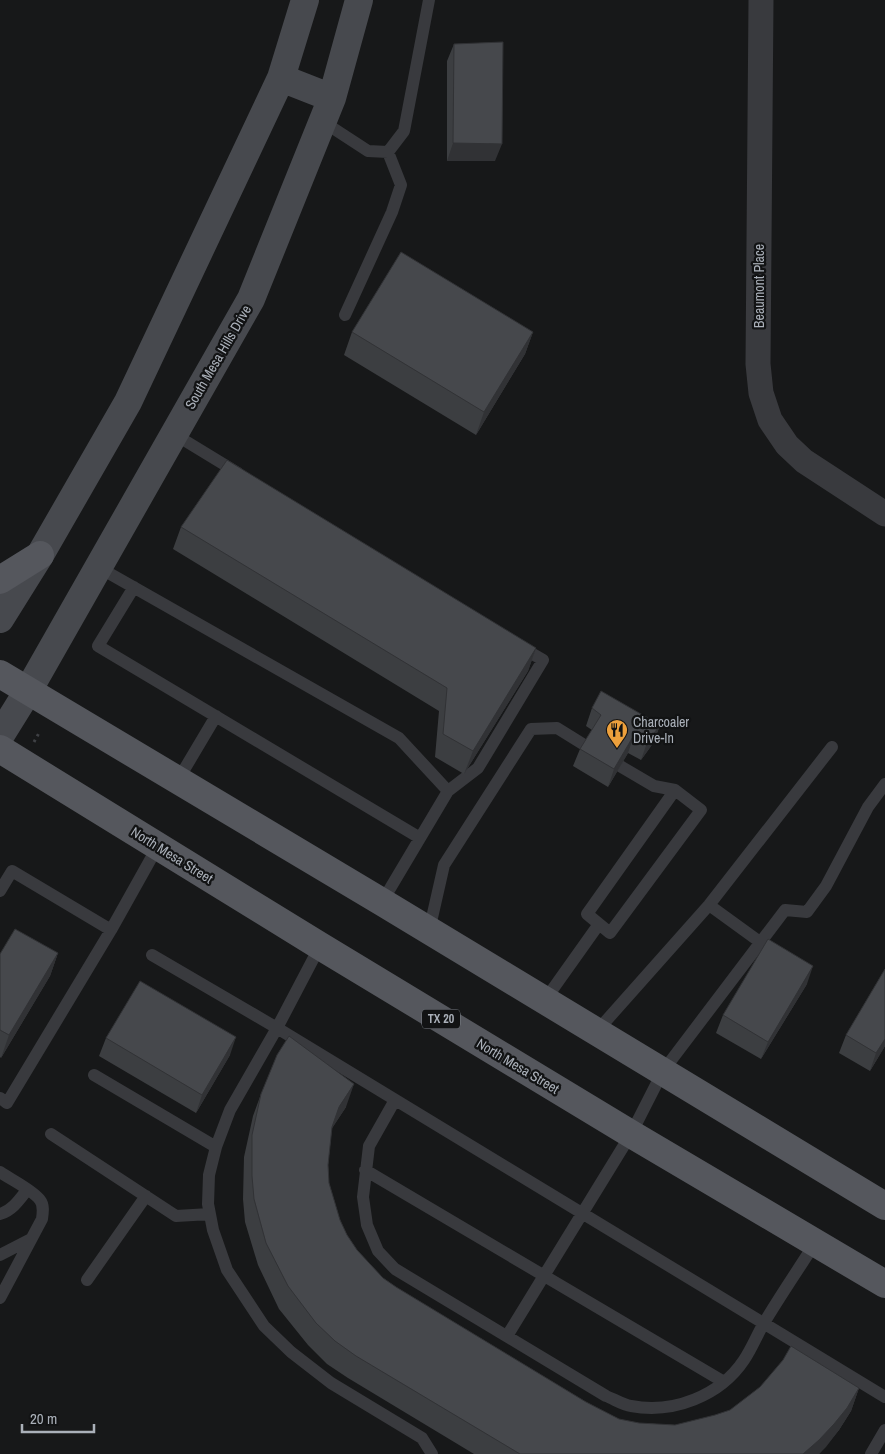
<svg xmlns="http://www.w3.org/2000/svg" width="885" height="1454" viewBox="0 0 885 1454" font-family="'Archivo Narrow',sans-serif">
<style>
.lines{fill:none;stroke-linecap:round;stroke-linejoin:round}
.path{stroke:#3f4145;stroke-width:3;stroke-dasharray:2.5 4;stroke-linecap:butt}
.lane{stroke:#393a3e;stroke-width:12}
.street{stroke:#393a3e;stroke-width:25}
.secondary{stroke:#47494e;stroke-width:28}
.primary{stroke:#55575d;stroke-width:28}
.wall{fill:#3c3e41}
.shaded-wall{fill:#313235}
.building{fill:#46484c;stroke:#313235}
.labels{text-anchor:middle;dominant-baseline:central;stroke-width:4.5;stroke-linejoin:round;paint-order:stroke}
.shield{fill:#121314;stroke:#7c8188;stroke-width:1}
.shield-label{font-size:12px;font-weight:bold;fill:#aab0b9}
.street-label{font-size:14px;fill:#aab0b9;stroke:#121314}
.poi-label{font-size:14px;fill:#aab0b9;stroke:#121314;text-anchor:start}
</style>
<rect width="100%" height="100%" fill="#171819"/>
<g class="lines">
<!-- path -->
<path class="path" d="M34,742L39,733"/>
<!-- lane -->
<path class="lane" d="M322,121L368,151L388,152L404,131L429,0
M345,315L392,212L401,185L388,152
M174,434L238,473
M98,567L399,738L448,791
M134,587L98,646L420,838
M620,766L654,786L675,790L701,810L610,933L587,914L675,790
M178,780L216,716
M0,891L12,871L111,930
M382,902L448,791L478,768L543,660L519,646
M709,905L760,942
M429,931L444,865L531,729L557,728L586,746
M320,946L277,1028L230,1110L216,1147L209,1175L208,1204L213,1230L227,1270L264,1326L291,1352L331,1383L422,1438L432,1454
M152,955L277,1028L885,1397
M545,1000L599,924
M597,1031L709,905L832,747
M94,1075L216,1147
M0,1098L7,1103L111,930L158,846
M395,1100L369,1146L363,1197L367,1225L378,1251L395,1269L606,1396C614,1399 623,1405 631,1406C673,1414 720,1396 744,1360C752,1348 757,1335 764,1323C780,1296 798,1270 815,1243
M51,1134L176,1216L210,1214
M365,1170L724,1382
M0,1172C10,1179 33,1190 40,1200C44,1205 43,1212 42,1219L0,1298
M0,1214C12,1211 20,1199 27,1190
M0,1255L31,1239
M87,1280L146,1196
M507,1336L631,1134L663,1071L785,910L807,912L826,886L868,807L885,784
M871,1454L885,1430"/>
<!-- street -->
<path class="street" d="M761,0L758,364L761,393L770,420L787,445L804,461L885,514"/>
<!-- secondary -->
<path class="secondary" d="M281,78L332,98
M0,619L40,555L128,402L281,78L305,0
M0,736L28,691L251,299L332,98L359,0"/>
<!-- primary -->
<path class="primary" d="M0,580L40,555
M0,674L382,902L885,1206
M0,749L320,946L631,1134L885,1284"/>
</g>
<!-- wall -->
<path class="wall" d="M454,44L495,161H447V61Z
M352,332H533L525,354L476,435L344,355Z
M181,527L536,648L528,671L464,774L435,757L439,711L173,549Z
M592,708L660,725L654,742L641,760L628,753L608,787L573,766L580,749L592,730L586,726Z
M58,953L50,976L1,1058L0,1057V954Z
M885,969V1046L870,1071L839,1053L846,1035Z
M807,984L761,1059L716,1033L723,1015Z
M106,1038L230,1055L196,1113L99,1056Z
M261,1094L346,1107L332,1128L328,1165L329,1183L340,1220L347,1235L357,1250L383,1278L396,1287L586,1402L619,1419L639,1423L675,1425L859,1388L851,1411L839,1430L819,1454H474L348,1378L327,1364L308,1345L279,1309L258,1265L245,1222L243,1199L244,1157L253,1116Z"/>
<!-- shaded-wall -->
<path class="shaded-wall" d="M453,143L502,144L495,161H447Z
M533,332L525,354L476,435L484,412Z
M536,648L528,671L464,774L473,751Z
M660,725L654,742L641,760L647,743Z
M634,735L628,753L608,787L614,769Z
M58,953L50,976L1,1058L9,1035Z
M813,966L807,984L761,1059L768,1042Z
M236,1037L230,1055L196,1113L202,1095Z
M885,1039V1046L870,1071L876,1053Z
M354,1084L346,1107L331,1130L339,1107Z
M859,1388L851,1411L839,1430L826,1447L819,1454H803Z"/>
<!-- building -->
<path class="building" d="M503,42L502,144L453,143L454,44Z
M401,252L533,332L484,412L352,332Z
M227,460L536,648L473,751L443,734L447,688L181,527Z
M601,691L660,725L647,743L634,735L614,769L580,749L601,715L592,708Z
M15,929L58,953L9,1035L0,1030V954Z
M768,939L813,966L768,1042L723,1015Z
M885,969V1039L876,1053L846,1035Z
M140,981L236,1037L202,1095L106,1038Z
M289,1036L354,1084L339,1107L332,1127L328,1165L329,1183L340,1220L347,1235L357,1250L383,1278L396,1287L586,1402L619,1419L639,1423L675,1425L715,1415L730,1410L760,1387L783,1360L791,1346L859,1388L847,1408L834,1424L819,1440L803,1454H520L356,1356L335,1341L316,1323L288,1286L266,1243L254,1199L252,1176V1135L261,1094L277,1055Z"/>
<!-- icons -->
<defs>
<g id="restaurant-pin" transform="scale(1.125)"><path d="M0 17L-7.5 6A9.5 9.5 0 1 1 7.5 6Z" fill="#eda03c" stroke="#121314"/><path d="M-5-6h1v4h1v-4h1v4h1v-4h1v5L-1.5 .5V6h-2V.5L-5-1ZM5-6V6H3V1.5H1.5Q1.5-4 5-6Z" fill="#111"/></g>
</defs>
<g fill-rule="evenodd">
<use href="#restaurant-pin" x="617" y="730"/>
</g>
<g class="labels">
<!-- shield labels -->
<rect class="shield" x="422" y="1009.5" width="38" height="19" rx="4"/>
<g class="shield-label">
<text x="441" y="1019">TX 20</text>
</g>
<!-- street labels -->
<g class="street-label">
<text transform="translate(759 286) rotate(-90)">Beaumont Place</text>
<text transform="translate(218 357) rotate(-60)">South Mesa Hills Drive</text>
<text transform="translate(172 855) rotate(32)">North Mesa Street</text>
<text transform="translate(518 1066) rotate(31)">North Mesa Street</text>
</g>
<!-- poi labels -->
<g class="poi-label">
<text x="633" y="722">Charcoaler<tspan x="633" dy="16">Drive-In</tspan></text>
</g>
</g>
<!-- scale -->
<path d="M22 1424v8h72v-8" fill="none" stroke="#aab0b9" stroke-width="2.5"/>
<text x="30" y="1424" font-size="15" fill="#aab0b9" stroke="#121314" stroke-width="4" paint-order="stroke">20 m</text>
</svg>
